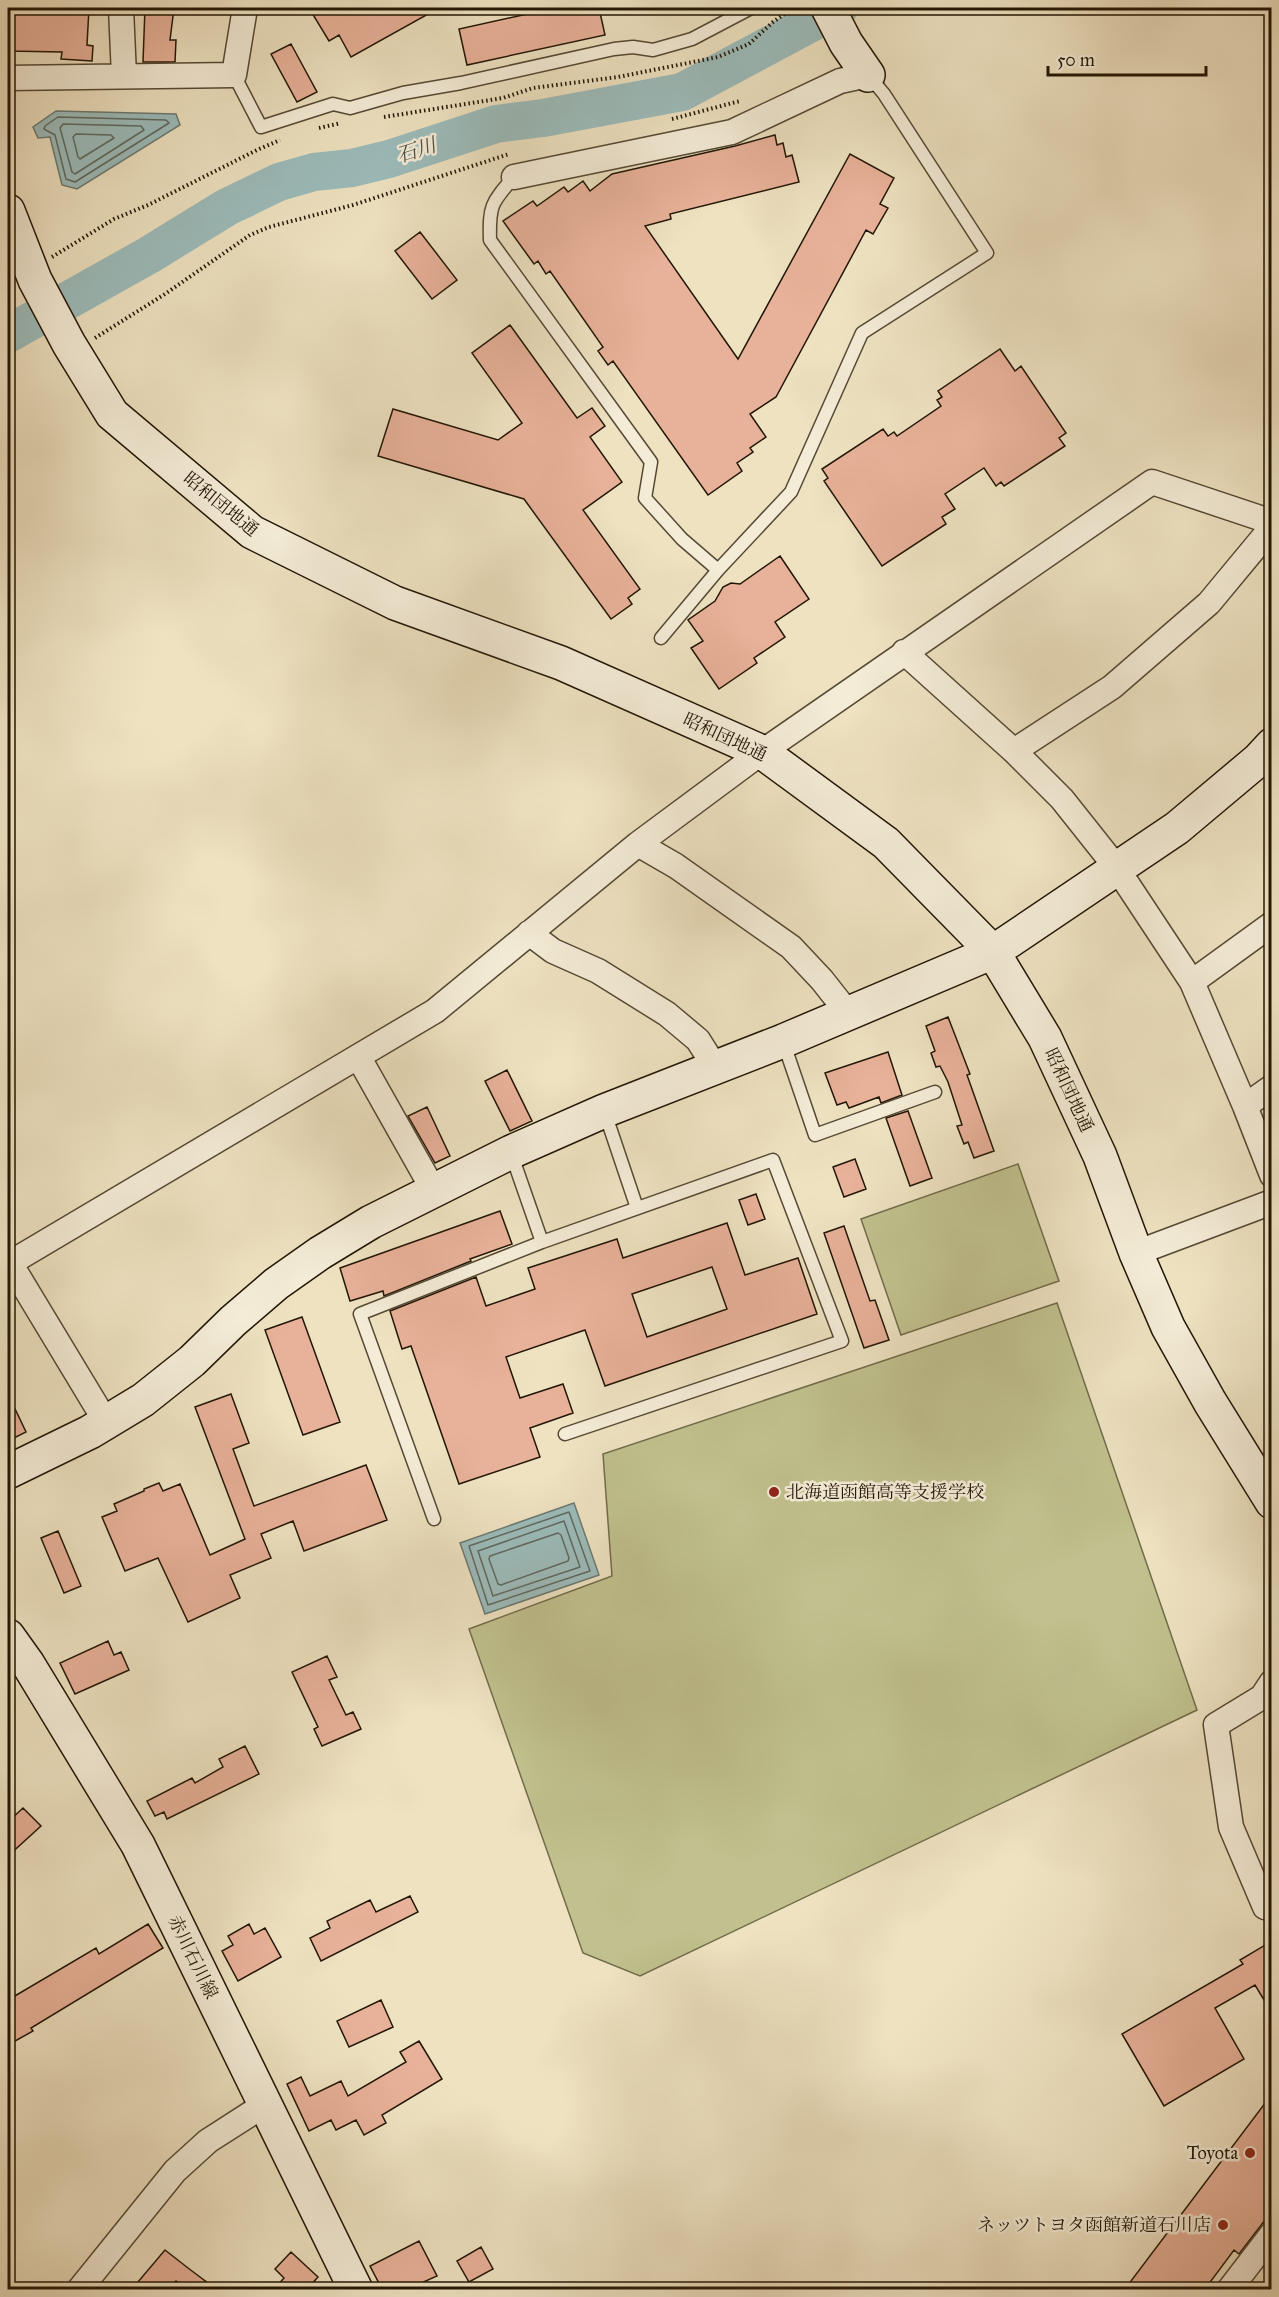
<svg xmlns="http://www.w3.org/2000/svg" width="1279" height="2297" viewBox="0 0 1279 2297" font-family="'IM FELL Great Primer','Noto Serif JP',serif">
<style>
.green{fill:#c0c18e;stroke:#716c4a;stroke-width:1.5}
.water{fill:#9cbcbb;stroke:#6b7a72;stroke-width:1.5}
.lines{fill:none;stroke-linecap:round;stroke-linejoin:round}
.shore{stroke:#5f6960;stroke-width:1.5}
.river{stroke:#9cbcbb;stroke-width:38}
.building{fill:#e8b199;stroke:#221605;stroke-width:1.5;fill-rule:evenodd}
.lane-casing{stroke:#554934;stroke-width:15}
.street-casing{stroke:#554934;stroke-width:27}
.secondary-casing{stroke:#221605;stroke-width:36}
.path{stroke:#221605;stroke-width:4;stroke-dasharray:1.5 3;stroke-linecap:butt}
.lane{stroke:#f4ecd7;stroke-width:12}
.street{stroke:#f4ecd7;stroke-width:24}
.secondary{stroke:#f4ecd7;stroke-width:33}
.poi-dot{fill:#8f2418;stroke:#f4ecd7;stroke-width:2}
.labels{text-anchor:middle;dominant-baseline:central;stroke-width:5;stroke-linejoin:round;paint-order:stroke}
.street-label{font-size:18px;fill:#221605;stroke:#f4ecd7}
.poi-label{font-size:18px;fill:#221605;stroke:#f4ecd7;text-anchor:end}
.water-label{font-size:20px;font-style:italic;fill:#4d5045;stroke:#f4ecd7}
</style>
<rect width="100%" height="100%" fill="#eee2c1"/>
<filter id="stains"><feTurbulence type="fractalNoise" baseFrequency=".00333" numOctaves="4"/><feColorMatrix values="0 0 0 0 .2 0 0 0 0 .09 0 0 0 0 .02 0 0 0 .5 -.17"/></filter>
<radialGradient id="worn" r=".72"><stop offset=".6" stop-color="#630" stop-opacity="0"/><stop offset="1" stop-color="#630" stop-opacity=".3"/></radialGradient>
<!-- green -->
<path class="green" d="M1018,1164L1059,1281L901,1335L861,1219Z
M1057,1303L1197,1710L640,1976L583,1953L469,1629L612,1576L603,1454Z"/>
<!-- water -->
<path class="water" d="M56,111L176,114L180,125L77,189L62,185L50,137L38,138L33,127Z
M574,1503L599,1575L485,1614L460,1543Z"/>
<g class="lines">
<!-- shore -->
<path class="shore" d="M58,117L166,120L169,123L75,182L66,179L55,135L44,129L45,126Z
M63,124L141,126L144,130L75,174L72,172L60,128Z
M76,134L111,135L114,138L80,159L78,157L73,137Z
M569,1512L590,1571L488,1605L469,1546Z
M564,1521L580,1567L493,1596L478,1551Z
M558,1533L561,1535L569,1558L568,1561L501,1585L498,1584L489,1559L490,1556Z"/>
<!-- river -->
<path class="river" d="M8,334L149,255L227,207L279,182L314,172L352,168L389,159L496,124L543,118L682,92L839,8"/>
</g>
<!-- building -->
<path class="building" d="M11,8H89L87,45L93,46L92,61L61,59L62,52L8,51V23H11Z
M145,8H174L170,40H176L175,62H143Z
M309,8H439L351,57L339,35L329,41Z
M555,8H599L605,35L467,65L459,29Z
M291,44L317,92L297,102L271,54Z
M775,135L777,145L783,143L786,157L792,155L799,182L670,214L671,219L645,226L738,359L850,154L894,178L880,204L888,208L873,234L866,230L776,397L750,414L766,437L750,448L753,452L737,463L742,471L708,495L613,361L608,365L598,351L603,347L550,271L546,274L538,261L534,264L503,221L533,201L537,206L564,187L568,192L583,181L590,191L612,174L735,146Z
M420,232L457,280L432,299L395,251Z
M510,325L577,418L592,408L605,426L590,437L622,482L583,510L640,589L628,598L632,604L611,619L524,499L378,456L393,409L498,440L522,423L472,353Z
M1000,349L1015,371L1021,366L1066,433L1059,438L1065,446L1004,486L1001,482L996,486L984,468L945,494L955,509L942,517L946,524L882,566L824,481L828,478L822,469L883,429L888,436L894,432L897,436L941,406L937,400L942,397L938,391Z
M780,556L809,599L775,622L785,637L754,658L757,663L719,689L691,648L703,641L688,620L715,601L723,587L731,583L740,584Z
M948,1017L970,1074L967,1075L994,1151L974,1158L968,1142L964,1144L957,1126L962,1125L948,1082L940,1066L936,1067L931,1053L935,1051L926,1026Z
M888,1052L902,1095L881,1103L879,1097L849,1108L846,1102L837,1105L825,1073Z
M507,1070L532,1121L510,1131L485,1081Z
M427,1107L450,1156L435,1163L408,1116Z
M908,1111L932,1178L910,1186L886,1118Z
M855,1159L866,1189L844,1197L833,1167Z
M756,1194L765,1219L748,1225L739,1200Z
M500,1211L512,1244L470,1259L471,1261L384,1296L383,1291L350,1301L340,1268Z
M727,1223L745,1275L798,1258L817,1314L605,1386L585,1330L506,1357L520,1398L563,1384L573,1413L530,1428L540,1457L459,1484L411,1346L402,1349L390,1311L476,1277L486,1306L535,1289L528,1268L617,1239L623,1258ZM712,1267L727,1309L647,1337L632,1294Z
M844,1226L870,1301L875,1300L889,1340L864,1348L824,1233Z
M302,1317L340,1422L303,1435L265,1330Z
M8,1394L26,1432L8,1441Z
M231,1394L249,1443L233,1449L254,1506L366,1465L387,1520L304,1551L293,1521L261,1534L271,1558L230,1575L240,1598L188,1622L158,1558L125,1571L102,1517L117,1511L114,1504L144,1491V1489L159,1483L163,1491L180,1484L210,1555L245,1539L195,1407Z
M58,1531L81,1586L64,1593L41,1538Z
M108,1641L114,1655L121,1652L129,1670L75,1694L60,1663Z
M327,1656L337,1677L329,1680L346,1715L353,1712L361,1729L322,1746L314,1729L318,1727L292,1672Z
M245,1746L259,1774L167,1819L164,1812L155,1816L147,1801L192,1778L195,1783L223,1767L219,1759Z
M23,1808L41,1826L8,1856V1822Z
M410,1896L418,1912L321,1961L310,1938L330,1928L327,1921L370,1900L376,1912Z
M148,1924L163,1948L31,2028L33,2031L8,2045V2000L96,1948L99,1954Z
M249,1924L254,1934L265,1928L281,1957L238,1981L222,1951L233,1945L228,1936Z
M1272,1941V2013L1255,1985L1215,2008L1244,2059L1164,2106L1122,2034L1243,1964L1240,1960Z
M381,2000L393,2027L349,2047L337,2021Z
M419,2041L442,2079L382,2115L386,2123L364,2135L356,2120L336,2130L331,2120L309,2131L287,2084L301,2077L310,2096L341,2081L348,2096L406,2062L400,2052Z
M1272,2094V2211L1239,2254L1234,2250L1205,2289H1125Z
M419,2241L437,2276L408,2289H382L370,2266Z
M481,2247L493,2269L469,2282L457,2261Z
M165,2250L188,2268L216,2289H187L176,2281L169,2289H132Z
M291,2252L318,2277L307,2289H274L284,2278L275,2269Z"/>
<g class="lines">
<!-- lane casing -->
<g class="lane-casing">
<path id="lane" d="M234,75L261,127L333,104L350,108L403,93L461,83L614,49L633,47L653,50L692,39L751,8
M514,177C491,203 489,206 490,240L651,462L645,498L682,539L718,570
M661,638L718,570L791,492L862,333L987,253L884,94L868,75
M784,1044L815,1135L935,1092
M605,1113L637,1208
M511,1153L542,1242
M434,1519L360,1314L542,1242L773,1160L842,1341L565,1434"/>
</g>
<!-- street casing -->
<g class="street-casing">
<path id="street" d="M121,8L124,76
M8,78L234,75L245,8
M514,177L732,132L840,81L868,75
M904,652L1014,751L1062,799L1116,867L1192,982L1245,1106L1272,1175
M1014,751L1112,687L1209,603L1272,527
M638,844L676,866L791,947L822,980L848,1013
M529,933L553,951L598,971L667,1014L698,1040L715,1067
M1192,982L1272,924
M359,1058L434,1191
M1245,1106L1272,1087
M1136,1253L1272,1202
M106,1422L10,1263L435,1011L638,844L762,752L1152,482L1272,522
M1272,1682L1262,1697L1216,1725L1231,1827L1265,1907L1272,1903
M79,2290L175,2171L208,2141L264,2105
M1229,2290L1272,2234"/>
</g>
<!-- secondary casing -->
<g class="secondary-casing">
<path id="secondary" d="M828,8L846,43L868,75
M8,211L35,280L69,344L112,414L252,532L395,603L561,663L762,752L886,843L993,952L1045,1038L1100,1156L1136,1253L1168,1327L1210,1402L1272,1502
M8,1472L90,1432L143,1400L192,1361L233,1321L276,1284L320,1253L371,1222L511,1152L604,1111L783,1041L993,952L1177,828L1258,760L1272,745
M8,1636L28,1664L138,1845L356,2290"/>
</g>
<!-- path -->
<path class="path" d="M384,117L503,98L533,88L618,77L718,57L749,44L773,22L793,8
M672,119L740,101
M319,128L341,123
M52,257L114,219L148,205L257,150L280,140
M95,338L165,294L250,235L269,227L353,205L509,154"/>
<!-- lane -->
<use href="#lane" class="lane"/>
<!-- street -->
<use href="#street" class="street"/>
<!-- secondary -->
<use href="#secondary" class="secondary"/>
</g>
<!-- markers -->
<g class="poi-dot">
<circle cx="774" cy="1492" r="6"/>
<circle cx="1250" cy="2153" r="6"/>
<circle cx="1223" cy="2225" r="6"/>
</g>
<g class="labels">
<!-- street labels -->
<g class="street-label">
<text transform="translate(221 504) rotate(39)">昭和団地通</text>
<text transform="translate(725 737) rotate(25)">昭和団地通</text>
<text transform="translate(1069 1090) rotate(65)">昭和団地通</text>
<text transform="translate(193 1957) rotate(64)">赤川石川線</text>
</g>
<!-- poi labels -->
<g class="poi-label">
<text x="786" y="1492" text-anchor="start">北海道函館高等支援学校</text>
<text x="1238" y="2153">Toyota</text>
<text x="1211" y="2225">ネッツトヨタ函館新道石川店</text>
</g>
<!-- water labels -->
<g class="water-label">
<text transform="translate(416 150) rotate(-18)">石川</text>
</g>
</g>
<!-- margin -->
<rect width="1279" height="2297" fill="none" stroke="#eee2c1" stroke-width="30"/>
<rect x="9" y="9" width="1261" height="2279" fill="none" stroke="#221605" stroke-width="3"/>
<rect x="15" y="15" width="1249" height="2267" fill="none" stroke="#221605" stroke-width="1.5"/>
<!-- scale -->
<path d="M1048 66v9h158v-9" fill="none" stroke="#221605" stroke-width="3"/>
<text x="1057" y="66" font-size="18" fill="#221605" stroke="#f4ecd7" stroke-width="4.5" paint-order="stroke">50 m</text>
<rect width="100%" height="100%" filter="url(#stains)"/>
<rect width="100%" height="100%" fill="url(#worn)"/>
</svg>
